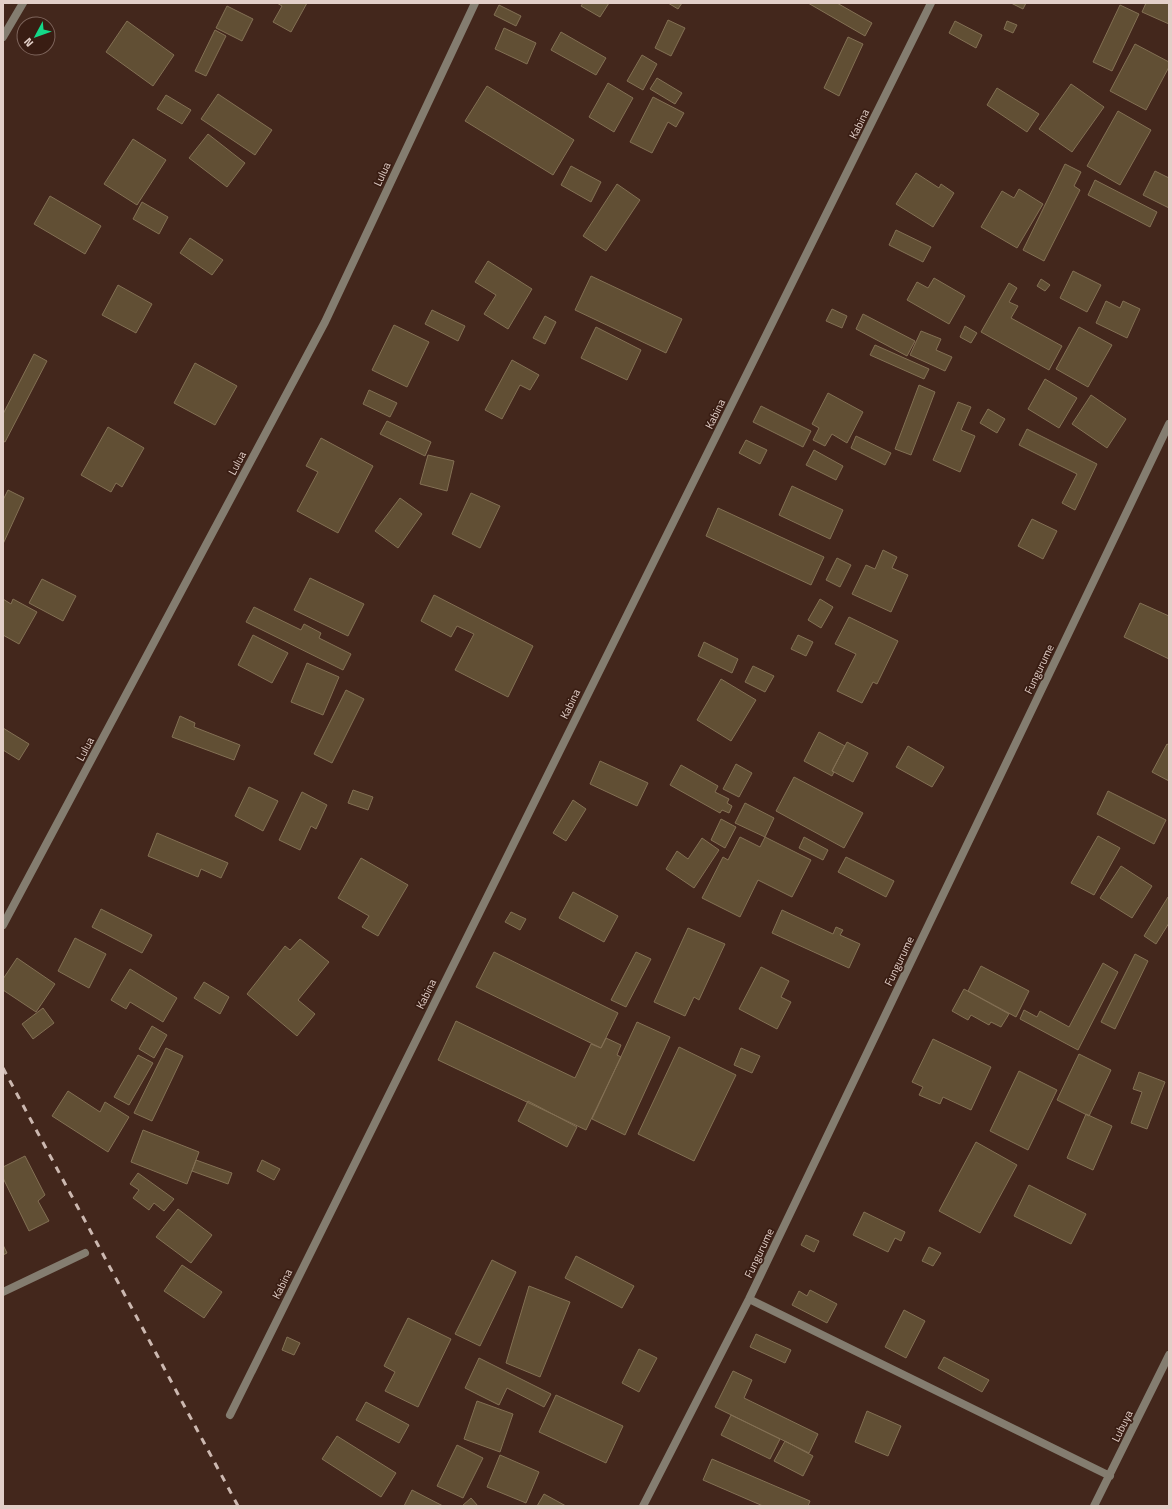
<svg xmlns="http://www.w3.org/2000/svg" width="1172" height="1509" viewBox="0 0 1172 1509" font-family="'Titillium Web',sans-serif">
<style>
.building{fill:#614f34;stroke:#837054}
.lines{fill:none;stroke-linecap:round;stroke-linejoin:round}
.street{stroke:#847d70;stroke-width:8}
.rail{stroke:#ccb8b0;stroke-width:3;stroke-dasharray:7 7;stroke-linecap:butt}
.labels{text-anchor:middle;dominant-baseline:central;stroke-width:3.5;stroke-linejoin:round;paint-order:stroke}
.street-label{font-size:11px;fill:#e2cfc8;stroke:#391d13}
</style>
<rect width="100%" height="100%" fill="#43271c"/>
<!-- building -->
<path class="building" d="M277,3H307L291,32L273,22L282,6Z
M583,3H609L600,17L581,6Z
M668,3H682L678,9Z
M808,3H837L872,23L865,36Z
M1011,3H1026L1023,9Z
M1146,3H1169V24L1142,12Z
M499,5L521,16L516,26L494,15Z
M1120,5L1139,14L1112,71L1093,62Z
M227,6L253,19L242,41L216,28Z
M668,20L685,28L671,56L655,48Z
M127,21L174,55L153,86L106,52Z
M955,21L982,35L976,48L949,33Z
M1007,21L1017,25L1013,33L1004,29Z
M504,28L536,43L527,64L495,49Z
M215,30L226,36L206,76L195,71Z
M561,32L606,58L596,75L551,50Z
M848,37L863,44L839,96L824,88Z
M1135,44L1169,62V67L1146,110L1110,91Z
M642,55L657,64L643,90L627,81Z
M657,78L682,93L675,104L650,89Z
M608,83L633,98L614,132L589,117Z
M1071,84L1104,107L1072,152L1039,129Z
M487,86L574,140L553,175L465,121Z
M997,88L1039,114L1027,132L987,105Z
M218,94L272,130L255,155L201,119Z
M166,95L191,110L182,124L157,109Z
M653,97L684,113L676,127L668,122L652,153L630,142Z
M1118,111L1151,130L1120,185L1087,166Z
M208,134L245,163L227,187L189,158Z
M133,139L166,160L137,205L104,184Z
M1065,164L1081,172L1074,186L1080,190L1044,261L1023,250Z
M571,166L601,182L591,202L561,185Z
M1155,171L1169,178V208L1143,195Z
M916,173L939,188L941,184L954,193L933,227L896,204Z
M1095,180L1157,212L1150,227L1088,195Z
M617,184L640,200L606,251L583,236Z
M1019,189L1043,204L1017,248L981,227L1002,191L1014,198Z
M50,196L101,226L85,254L34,224Z
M142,202L168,217L159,234L133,219Z
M896,230L931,247L923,262L889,245Z
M190,238L223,260L212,275L180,253Z
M488,261L532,289L508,329L484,314L496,295L475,282Z
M1073,271L1101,285L1087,312L1060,298Z
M591,276L682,319L666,353L575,310Z
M934,278L965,296L949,324L907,300L917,282L928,288Z
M1041,279L1050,285L1045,291L1037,286Z
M1009,283L1017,288L1009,302L1018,306L1011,318L1062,346L1049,370L981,332Z
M118,285L152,304L136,333L102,315Z
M1106,301L1120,308L1123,301L1140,309L1127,338L1096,323Z
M832,309L847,316L842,328L826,321Z
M432,310L465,326L458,341L425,324Z
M863,314L915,341L907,356L856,329Z
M545,316L556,322L545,344L533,338Z
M394,325L429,342L407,387L372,370Z
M965,326L977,333L971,343L960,337Z
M596,327L641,350L627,380L581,358Z
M1079,327L1112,345L1088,387L1056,369Z
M921,331L941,339L936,350L952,357L945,371L910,355Z
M875,345L929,369L924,379L870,355Z
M34,354L47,361L5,442L3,441V414Z
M512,360L539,375L530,390L520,385L502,419L485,410Z
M195,363L237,386L215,425L174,403Z
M1045,379L1077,398L1059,428L1028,409Z
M919,385L935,392L911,455L895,449Z
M369,390L397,403L390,417L363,404Z
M828,393L863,412L847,443L832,434L825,446L813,440L819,428L812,424Z
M1091,395L1126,419L1107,448L1072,424Z
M958,402L971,407L961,430L975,436L960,472L933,460Z
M761,406L811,431L803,447L753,422Z
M988,409L1005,419L997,433L980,423Z
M387,421L431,442L425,456L380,434Z
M108,427L144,448L122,487L116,483L111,492L81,475Z
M1027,429L1097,464L1075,510L1062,503L1077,474L1019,445Z
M856,436L891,453L885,465L851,448Z
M321,438L373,466L338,533L297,511L318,472L306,466Z
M746,440L767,450L760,464L739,453Z
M814,450L843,466L836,480L806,465Z
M428,455L454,461L447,491L420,484Z
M792,486L843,510L830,539L779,515Z
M8,490L24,498L3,544V500Z
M471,493L500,506L480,548L452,534Z
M400,498L422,514L398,548L375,531Z
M718,508L824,557L811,585L706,536Z
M1032,519L1057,531L1043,559L1018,546Z
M883,550L897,557L892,568L908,575L891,612L852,594L866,565L875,569Z
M837,558L851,565L840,587L826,580Z
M310,578L364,604L348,636L294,610Z
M42,579L76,596L63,621L29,603Z
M434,595L533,646L508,697L455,670L474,634L457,626L451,637L421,621Z
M3,599L11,604L13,599L37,612L19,644L3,635Z
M820,599L833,607L821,628L808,620Z
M1140,603L1169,616V659L1124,637Z
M254,607L301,630L304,624L321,633L319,638L351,654L343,670L246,622Z
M849,617L898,641L877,684L873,682L862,703L837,691L856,654L835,644Z
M253,635L288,653L272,683L238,665Z
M798,635L813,642L806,656L791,649Z
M704,642L738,659L732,673L698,656Z
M307,663L339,677L323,715L291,702Z
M753,666L774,676L765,692L745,682Z
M721,679L756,700L731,741L697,720Z
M346,690L364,699L332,763L314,754Z
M180,716L195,723L194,727L240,745L234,760L172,737Z
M3,728L29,744L19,760L3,750Z
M819,732L845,746L832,771L834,772L832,776L804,761Z
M847,742L868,753L853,782L832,771Z
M1167,744L1169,745V781L1152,772Z
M908,746L944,767L932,787L896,767Z
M600,761L648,783L637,806L590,784Z
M736,764L752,773L739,797L723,789Z
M681,765L718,786L715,792L729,799L727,803L732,806L729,813L722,810L720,813L670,785Z
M794,777L863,813L844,848L776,811Z
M249,787L278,801L263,831L235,816Z
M353,790L373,797L368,810L348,803Z
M1108,791L1166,820L1154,844L1097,814Z
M302,792L327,805L316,829L311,826L300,850L279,840Z
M573,800L586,809L566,841L553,833Z
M745,803L774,818L765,837L735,823Z
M721,819L736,827L725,848L711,840Z
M157,833L228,863L221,878L201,869L198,877L148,856Z
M1098,836L1120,848L1094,895L1071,883Z
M740,837L760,847L765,837L811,860L792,897L758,880L740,917L702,898L723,857L728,860Z
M804,837L828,850L823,860L799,848Z
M702,838L719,850L694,888L666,869L677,851L688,859Z
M846,857L894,881L886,897L838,872Z
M361,858L408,885L378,936L362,927L369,916L338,898Z
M1121,866L1152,886L1132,918L1100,898Z
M573,892L618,916L604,942L559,918Z
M1168,897L1169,898V923L1156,944L1144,936Z
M101,909L152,935L142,953L92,927Z
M782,910L833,934L836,927L843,930L840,935L860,944L849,968L772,933Z
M511,912L526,919L520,930L505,922Z
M688,928L725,944L699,1000L694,997L685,1016L654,1002Z
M75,938L106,954L89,988L58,971Z
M300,939L329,962L298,1000L315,1014L297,1036L247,994L285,946L290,950Z
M494,952L618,1013L601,1048L476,987Z
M636,952L651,959L626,1007L611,1000Z
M1135,954L1148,961L1115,1029L1101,1022Z
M17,958L55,984L36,1012L3,990V979Z
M1103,963L1118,972L1078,1050L1020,1019L1024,1010L1037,1017L1040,1011L1069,1027Z
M981,966L1029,991L1016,1017L968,991Z
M761,967L789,981L781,997L791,1002L777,1029L739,1009Z
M130,969L177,998L163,1022L130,1002L126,1009L111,1000Z
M204,982L229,997L220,1014L194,998Z
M964,989L1009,1014L1001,1027L991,1022L989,1025L971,1015L968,1020L952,1011Z
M43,1008L54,1023L33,1039L22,1024Z
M456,1021L575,1078L591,1044L601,1048L606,1038L621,1045L617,1055L621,1057L586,1130L438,1060Z
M637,1022L670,1037L625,1135L592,1119Z
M152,1026L167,1035L154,1058L139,1049Z
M933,1039L991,1067L971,1110L943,1097L940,1104L919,1095L923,1087L912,1082Z
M679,1047L736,1075L694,1161L638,1134Z
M166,1048L183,1056L152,1121L134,1113Z
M741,1048L760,1056L752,1073L734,1065Z
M1079,1054L1111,1070L1089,1116L1057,1100Z
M138,1055L153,1063L129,1105L114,1097Z
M1019,1071L1057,1090L1028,1150L990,1131Z
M1139,1072L1165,1082L1147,1129L1131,1123L1142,1092L1133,1089Z
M68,1091L100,1112L105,1102L129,1117L108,1152L52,1116Z
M528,1101L577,1127L567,1147L518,1121Z
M1086,1114L1112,1126L1093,1170L1067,1158Z
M143,1130L199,1152L187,1184L131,1162Z
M976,1142L1017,1165L980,1233L939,1211Z
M25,1156L45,1195L38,1201L49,1221L29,1231L3,1178V1167Z
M196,1160L232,1173L228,1184L192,1171Z
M262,1160L280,1169L274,1180L257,1171Z
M138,1173L174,1199L164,1211L154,1203L149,1210L133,1198L139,1190L130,1184Z
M1029,1185L1086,1214L1071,1244L1014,1216Z
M178,1209L212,1235L191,1263L156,1237Z
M864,1212L905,1232L901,1241L895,1238L888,1252L853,1235Z
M806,1235L819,1241L814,1252L801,1245Z
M3,1245L7,1253L3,1255Z
M929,1247L941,1253L933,1266L922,1261Z
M576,1256L634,1286L622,1308L565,1278Z
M492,1260L516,1272L480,1346L455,1334Z
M182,1265L222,1292L204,1318L164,1291Z
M529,1286L570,1302L540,1377L506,1363Z
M810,1290L837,1304L827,1323L792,1305L799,1291L807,1296Z
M904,1310L925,1321L906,1358L885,1347Z
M408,1318L451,1339L418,1407L385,1391L395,1372L384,1366Z
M756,1334L791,1350L785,1363L750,1347Z
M287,1337L300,1343L294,1355L282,1350Z
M639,1349L657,1358L639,1392L622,1383Z
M944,1357L989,1380L982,1392L938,1368Z
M479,1358L551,1394L544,1407L507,1388L499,1405L465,1388Z
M733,1371L752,1380L744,1398L818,1434L809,1453L715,1407Z
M556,1395L623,1426L606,1463L539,1432Z
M477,1401L513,1414L500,1452L464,1439Z
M366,1402L409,1425L399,1443L356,1420Z
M867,1411L901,1426L888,1456L855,1442Z
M731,1415L780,1439L770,1459L721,1435Z
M337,1436L396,1473L381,1497L322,1459Z
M785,1441L813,1456L803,1476L774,1461Z
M457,1445L483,1458L463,1498L437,1486Z
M500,1455L539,1472L526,1503L487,1487Z
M712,1459L810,1501L808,1506H763L703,1480Z
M412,1490L443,1506H404Z
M544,1494L566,1506H537Z
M471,1498L478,1506H462Z"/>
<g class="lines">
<!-- street -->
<path class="street" d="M3,37L23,3
M3,925L325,322L475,3
M3,1292L85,1253
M749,1299L1110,1476
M230,1415L931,3
M643,1506L749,1299L1169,424
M1094,1506L1169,1355"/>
<!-- rail -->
<path class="rail" d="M3,1068L238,1506"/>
</g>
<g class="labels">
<!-- street labels -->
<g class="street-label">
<text transform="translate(859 124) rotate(-64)">Kabina</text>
<text transform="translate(382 174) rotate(-65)">Lulua</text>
<text transform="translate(715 414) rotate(-64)">Kabina</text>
<text transform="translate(237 463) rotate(-62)">Lulua</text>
<text transform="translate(1039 669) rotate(-64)">Fungurume</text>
<text transform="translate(570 704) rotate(-64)">Kabina</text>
<text transform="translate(85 749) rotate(-62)">Lulua</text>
<text transform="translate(899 961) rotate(-64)">Fungurume</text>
<text transform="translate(426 994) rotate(-64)">Kabina</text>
<text transform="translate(759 1253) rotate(-64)">Fungurume</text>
<text transform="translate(282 1284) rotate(-64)">Kabina</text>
<text transform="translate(1122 1426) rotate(-64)">Lubuya</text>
</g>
</g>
<!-- border -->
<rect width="1172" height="1509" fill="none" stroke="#e2cfc8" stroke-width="8"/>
<!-- north arrow -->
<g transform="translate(36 36) rotate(229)"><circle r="19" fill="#391d13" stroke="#7d645b"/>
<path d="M0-3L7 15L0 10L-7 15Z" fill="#14d989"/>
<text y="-6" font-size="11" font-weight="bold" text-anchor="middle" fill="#e2cfc8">N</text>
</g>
</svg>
